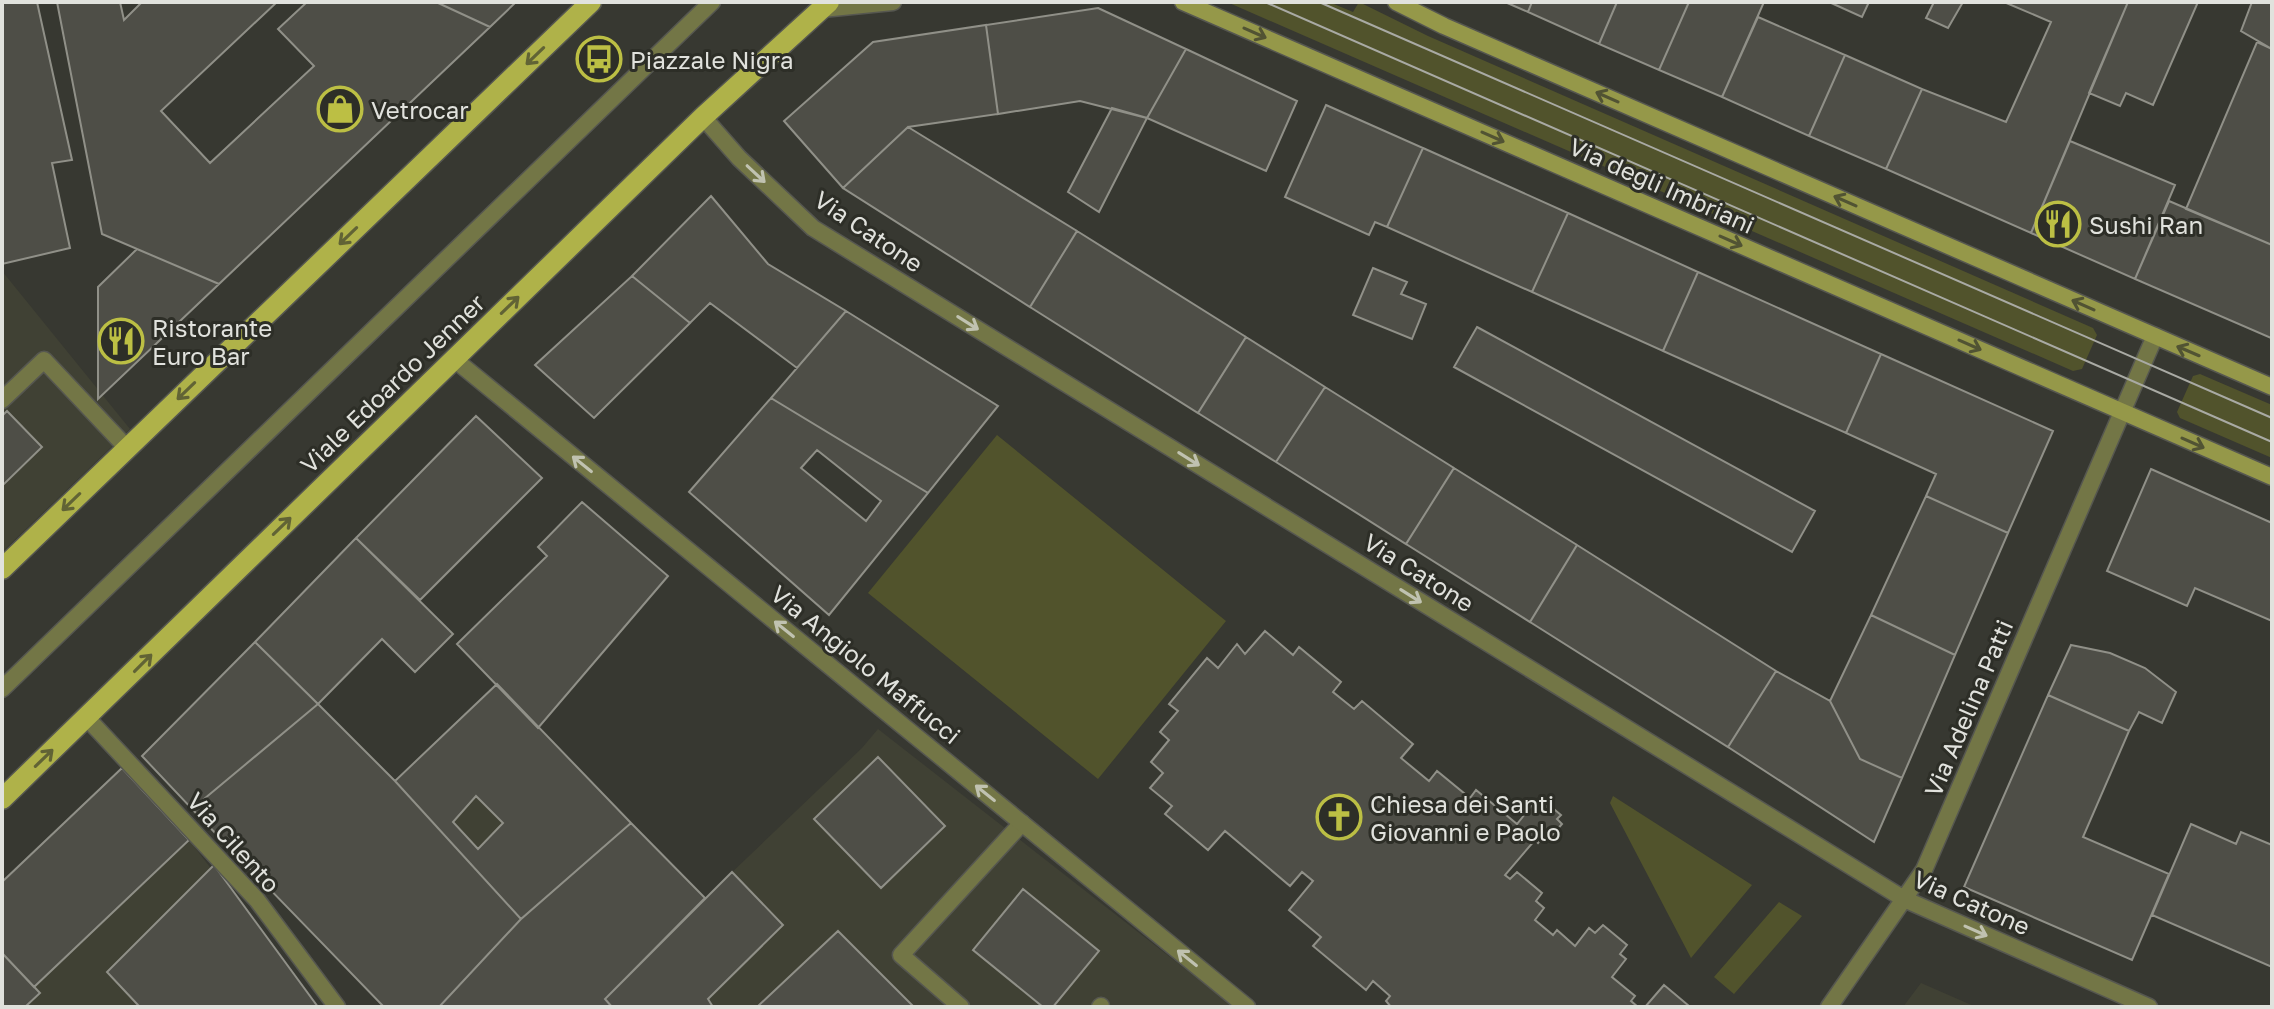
<svg xmlns="http://www.w3.org/2000/svg" width="2274" height="1009" viewBox="0 0 2274 1009" font-family="'Golos Text',sans-serif">
<style>
.built{fill:#404134}
.green{fill:#51532c}
.building{fill:#4e4e47;stroke:#909088;stroke-width:2;fill-rule:evenodd}
.lines{fill:none;stroke-linecap:round;stroke-linejoin:round}
.lane-casing{stroke:#565750;stroke-width:19}
.street-casing{stroke:#565750;stroke-width:19}
.secondary-casing{stroke:#565750;stroke-width:19}
.primary-casing{stroke:#565750;stroke-width:23}
.lane{stroke:#737646;stroke-width:16}
.street{stroke:#737646;stroke-width:16}
.secondary{stroke:#959849;stroke-width:16}
.primary{stroke:#afb249;stroke-width:20}
.tram{stroke:#a9aaa4;stroke-width:2}
.oneway{stroke:#515333}
.oneway2{stroke:#616335}
.oneway3{stroke:#c0c2b0}
.labels{text-anchor:middle;dominant-baseline:central;stroke-width:6;stroke-linejoin:round;paint-order:stroke}
.poi-label{font-size:24px;fill:#e1e2dd;stroke:#2d2e27;text-anchor:start}
.street-label{font-size:24px;fill:#e1e2dd;stroke:#2d2e27}
</style>
<rect width="100%" height="100%" fill="#373831"/>
<!-- built -->
<path class="built" d="M2,271L130,429L2,552Z
M538,728L705,898L862,748L878,729L1234,1007H384L395,781Z
M189,840L318,1007H25L40,993L34,987Z
M1921,983L1976,1007H1903Z"/>
<!-- green -->
<path class="green" d="M1227,2H1329L1353,12L1359,2L1428,36L2093,328L2097,335L2082,369L2073,371Z
M2200,374L2272,405V458L2180,418L2177,412L2193,376Z
M997,435L1226,621L1098,779L868,593Z
M1613,796L1752,885L1691,958L1610,803Z
M1779,902L1802,916L1734,994L1714,977Z"/>
<!-- building -->
<path class="building" d="M2,2H37L72,160L52,163L70,248L2,264Z
M57,2H120L124,20L142,2H277L161,111L210,163L314,66L278,29L307,2H436L490,27L219,284L102,234Z
M436,2H516L490,27Z
M1505,2H1532L1528,12Z
M1532,2H1617L1599,44L1528,12Z
M1617,2H1689L1659,70L1599,44Z
M1689,2H1764L1722,97L1659,70Z
M1829,2H1869L1862,17Z
M1934,2H1963L1948,28L1926,18Z
M2004,2H2128L2031,233L1886,169L1922,89L2006,122L2051,22Z
M2128,2H2198L2153,105L2126,93L2120,106L2089,93Z
M2252,2H2272V49L2241,31Z
M1098,8L1186,49L1147,118L1080,101L998,114L986,25Z
M1758,17L1845,55L1809,136L1722,97Z
M986,25L998,114L908,127L843,188L784,121L873,42Z
M2257,42L2272,49V245L2186,209Z
M1186,49L1297,101L1266,171L1147,118Z
M1845,55L1922,89L1886,169L1809,136Z
M1326,105L1423,148L1387,227L1375,222L1369,235L1285,197Z
M1112,108L1147,118L1099,212L1068,192Z
M908,127L1077,231L1030,307L843,188Z
M2070,141L2175,185L2135,279L2031,233Z
M1423,148L1568,213L1532,292L1387,227Z
M711,196L768,264L846,311L797,368L710,303L690,323L632,276Z
M2169,201L2272,245L2271,338L2135,279Z
M1568,213L1698,272L1663,351L1532,292Z
M1077,231L1246,337L1198,413L1030,307Z
M137,249L219,284L98,399V287Z
M1373,268L1407,282L1401,294L1426,304L1412,339L1353,315Z
M1698,272L1881,354L1846,433L1663,351Z
M632,276L690,323L594,418L535,365Z
M846,311L998,406L928,493L771,398Z
M1477,327L1815,511L1792,552L1454,367Z
M1246,337L1325,387L1276,462L1198,413Z
M1881,354L2053,431L2008,533L1926,496L1936,474L1846,433Z
M1325,387L1454,468L1406,544L1276,462Z
M771,398L928,493L829,615L689,492ZM817,450L881,501L866,521L801,468Z
M7,411L42,447L2,486V416Z
M476,416L542,478L420,600L356,538Z
M1454,468L1577,545L1530,622L1406,544Z
M2151,469L2272,523V621L2195,588L2187,606L2107,571Z
M1926,496L2008,533L1955,655L1871,615Z
M582,502L668,576L538,728L457,644L547,556L538,547Z
M356,538L453,634L415,672L382,639L318,704L255,642Z
M1577,545L1776,671L1728,747L1530,622Z
M1871,615L1955,655L1902,778L1860,759L1830,701Z
M1265,631L1293,655L1299,647L1341,682L1333,692L1354,709L1362,701L1413,744L1401,758L1429,781L1437,771L1470,798L1476,790L1517,824L1533,804L1537,807L1543,800L1561,815L1557,819L1562,824L1549,839L1545,835L1538,843L1535,840L1505,875L1510,879L1517,872L1542,893L1536,901L1544,908L1535,920L1553,935L1557,930L1575,946L1589,928L1595,933L1603,925L1627,945L1620,954L1626,959L1612,977L1635,996L1631,1001L1638,1007H1391L1386,1001L1390,996L1373,981L1366,990L1313,946L1321,937L1289,910L1313,881L1302,872L1290,886L1225,831L1208,850L1165,814L1172,806L1150,788L1163,773L1151,762L1169,740L1160,732L1178,711L1169,704L1207,658L1218,668L1237,644L1245,654Z
M255,642L318,704L192,809L142,756Z
M2071,645L2110,653L2145,668L2176,692L2162,723L2139,712L2129,731L2048,695Z
M1776,671L1830,701L1860,759L1902,778L1874,842L1728,747Z
M497,684L631,823L521,919L395,781ZM476,796L503,823L478,849L453,822Z
M2048,695L2129,731L2083,837L2169,874L2132,960L1964,887Z
M318,704L395,781L521,919L439,1007H384L192,809Z
M878,757L945,826L881,888L814,819Z
M122,768L189,840L34,987L2,953V882Z
M631,823L705,898L605,999L612,1007H439L521,919Z
M2191,824L2236,844L2241,832L2272,845V967L2152,915Z
M214,865L318,1007H136L138,1005L107,972Z
M732,872L783,925L708,999L713,1007H612L605,999Z
M1023,889L1099,951L1053,1007H1043L973,950Z
M838,931L914,1007H757Z
M2,953L40,993L25,1007H2Z
M1664,985L1689,1006L1690,1007H1645Z"/>
<g class="lines">
<!-- lane casing -->
<g class="lane-casing">
<path id="lane" d="M2,400L44,360L127,448
M2,689L712,2
M961,1007L901,955L1022,823
M1100,1007L1101,1006"/>
</g>
<!-- street casing -->
<g class="street-casing">
<path id="street" d="M822,9L893,2
M703,117L739,158L813,228L1857,870L1904,899L2149,1007
M454,359L1247,1007
M87,718L257,900L337,1007
M1829,1007L1924,870L2155,336"/>
</g>
<!-- secondary casing -->
<g class="secondary-casing">
<path id="secondary" d="M1183,2L2272,477
M1396,2L1444,26L2272,387"/>
</g>
<!-- primary casing -->
<g class="primary-casing">
<path id="primary" d="M2,569L591,2
M2,799L703,117L829,2"/>
</g>
<!-- lane -->
<use href="#lane" class="lane"/>
<!-- street -->
<use href="#street" class="street"/>
<!-- secondary -->
<use href="#secondary" class="secondary"/>
<!-- primary -->
<use href="#primary" class="primary"/>
<!-- tram -->
<path class="tram" d="M1265,2L2272,442
M1319,2L2272,418"/>
</g>
<!-- one-way arrows -->
<defs><path id="oneway-shaft" d="M-6 0H5M1.5-3L5.5 0L1.5 3" fill="none" stroke-width="1.6" stroke-linecap="round" stroke-linejoin="round" transform="scale(2)"/></defs>
<g class="oneway">
<use href="#oneway-shaft" transform="translate(1255 33) rotate(24)"/>
<use href="#oneway-shaft" transform="translate(1607 97) rotate(-156)"/>
<use href="#oneway-shaft" transform="translate(1493 137) rotate(24)"/>
<use href="#oneway-shaft" transform="translate(1845 201) rotate(-156)"/>
<use href="#oneway-shaft" transform="translate(1731 241) rotate(24)"/>
<use href="#oneway-shaft" transform="translate(2083 305) rotate(-156)"/>
<use href="#oneway-shaft" transform="translate(1970 345) rotate(24)"/>
<use href="#oneway-shaft" transform="translate(2188 351) rotate(-157)"/>
<use href="#oneway-shaft" transform="translate(2193 443) rotate(24)"/>
</g>
<g class="oneway2">
<use href="#oneway-shaft" transform="translate(535 56) rotate(136)"/>
<use href="#oneway-shaft" transform="translate(348 236) rotate(136)"/>
<use href="#oneway-shaft" transform="translate(510 305) rotate(-44)"/>
<use href="#oneway-shaft" transform="translate(186 391) rotate(136)"/>
<use href="#oneway-shaft" transform="translate(71 502) rotate(136)"/>
<use href="#oneway-shaft" transform="translate(282 526) rotate(-44)"/>
<use href="#oneway-shaft" transform="translate(143 663) rotate(-45)"/>
<use href="#oneway-shaft" transform="translate(44 758) rotate(-44)"/>
</g>
<g class="oneway3">
<use href="#oneway-shaft" transform="translate(756 174) rotate(43)"/>
<use href="#oneway-shaft" transform="translate(968 323) rotate(32)"/>
<use href="#oneway-shaft" transform="translate(1189 459) rotate(32)"/>
<use href="#oneway-shaft" transform="translate(582 464) rotate(-141)"/>
<use href="#oneway-shaft" transform="translate(1411 596) rotate(32)"/>
<use href="#oneway-shaft" transform="translate(784 629) rotate(-141)"/>
<use href="#oneway-shaft" transform="translate(985 793) rotate(-141)"/>
<use href="#oneway-shaft" transform="translate(1976 931) rotate(24)"/>
<use href="#oneway-shaft" transform="translate(1187 958) rotate(-141)"/>
</g>
<!-- icons -->
<defs>
<g id="bus-ring" transform="scale(2.3)"><circle r="9.5" fill="#2d2e27" stroke="#bcbf44" stroke-width="1.5"/><path d="M-5-6H5V4H4V6H2V4H-2V6H-4V4H-5ZM-3.5-4V0h7V-4ZM-3.5 1.2v1.5H-2V1.2ZM2 1.2v1.5H3.5V1.2Z" fill="#bcbf44"/></g>
<g id="shop-ring" transform="scale(2.3)"><circle r="9.5" fill="#2d2e27" stroke="#bcbf44" stroke-width="1.5"/><path d="M-5-2.5h2.3a2.7 3.5 0 0 1 5.4 0H5L5.5 6h-11ZM-1.5-2.5h3a1.5 2.3 0 0 0-3 0Z" fill="#bcbf44"/></g>
<g id="restaurant-ring" transform="scale(2.3)"><circle r="9.5" fill="#2d2e27" stroke="#bcbf44" stroke-width="1.5"/><path d="M-5-6h1v4h1v-4h1v4h1v-4h1v5L-1.5 .5V6h-2V.5L-5-1ZM5-6V6H3V1.5H1.5Q1.5-4 5-6Z" fill="#bcbf44"/></g>
<g id="church-ring" transform="scale(2.3)"><circle r="9.5" fill="#2d2e27" stroke="#bcbf44" stroke-width="1.5"/><path d="M-1.2-6h2.4v3.5h3.3v2.4h-3.3V6h-2.4V-.1h-3.3v-2.4h3.3Z" fill="#bcbf44"/></g>
</defs>
<g fill-rule="evenodd">
<use href="#bus-ring" x="599" y="59"/>
<use href="#shop-ring" x="340" y="109"/>
<use href="#restaurant-ring" x="2058" y="224"/>
<use href="#restaurant-ring" x="121" y="341"/>
<use href="#church-ring" x="1339" y="817"/>
</g>
<g class="labels">
<!-- poi labels -->
<g class="poi-label">
<text x="630" y="59">Piazzale Nigra</text>
<text x="371" y="109">Vetrocar</text>
<text x="2089" y="224">Sushi Ran</text>
<text x="152" y="327">Ristorante<tspan x="152" dy="28">Euro Bar</tspan></text>
<text x="1370" y="803">Chiesa dei Santi<tspan x="1370" dy="28">Giovanni e Paolo</tspan></text>
</g>
<!-- street labels -->
<g class="street-label">
<text transform="translate(1662 185) rotate(24)">Via degli Imbriani</text>
<text transform="translate(869 231) rotate(34)">Via Catone</text>
<text transform="translate(392 383) rotate(-44)">Viale Edoardo Jenner</text>
<text transform="translate(1419 572) rotate(32)">Via Catone</text>
<text transform="translate(866 664) rotate(39)">Via Angiolo Maffucci</text>
<text transform="translate(1968 708) rotate(-67)">Via Adelina Patti</text>
<text transform="translate(234 842) rotate(48)">Via Cilento</text>
<text transform="translate(1972 902) rotate(24)">Via Catone</text>
</g>
</g>
<!-- border -->
<rect width="2274" height="1009" fill="none" stroke="#e1e2dd" stroke-width="8"/>
</svg>
